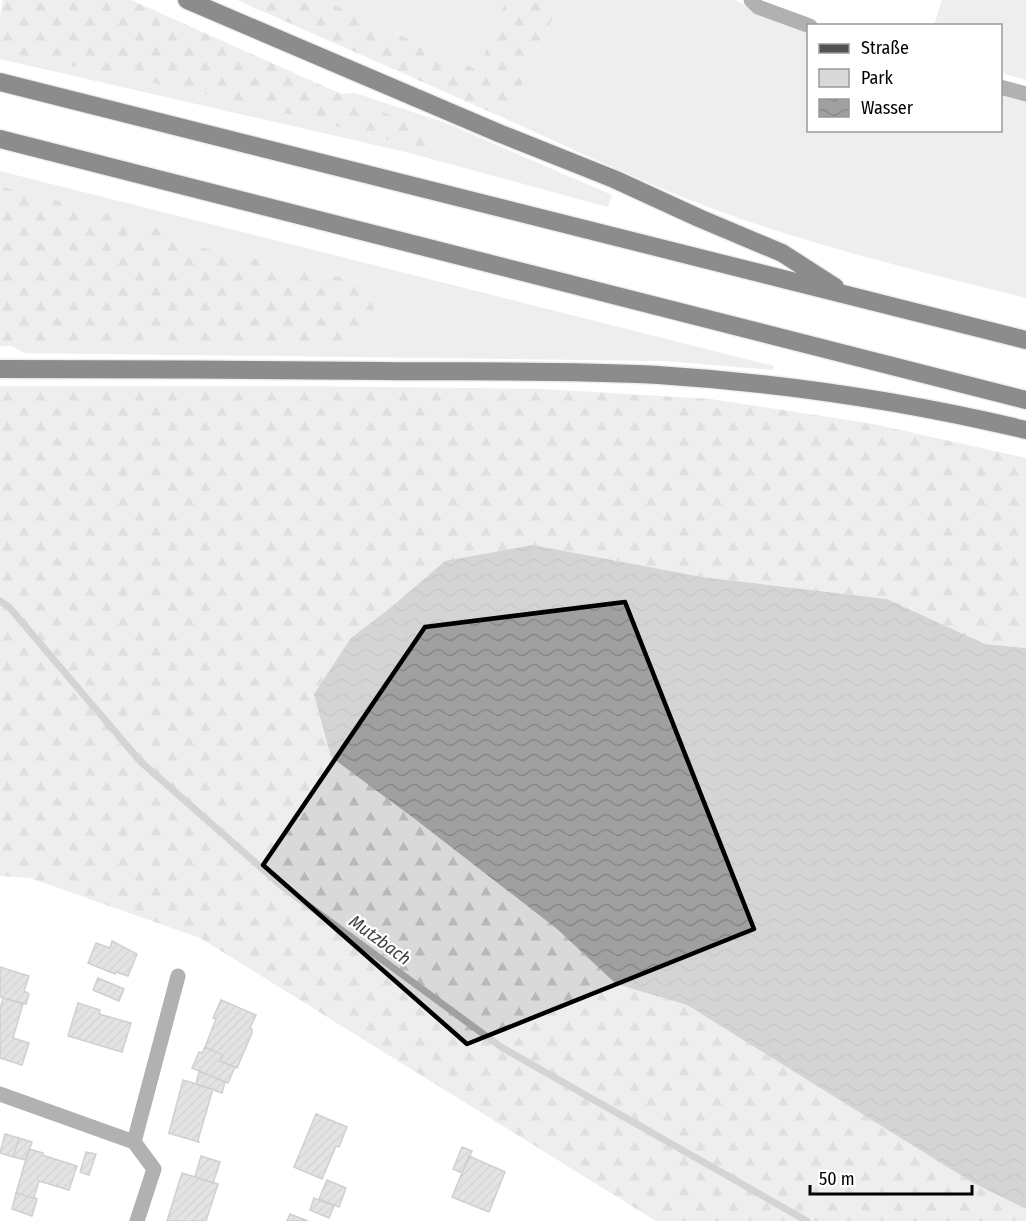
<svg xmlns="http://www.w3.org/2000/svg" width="1026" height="1221" viewBox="0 0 1026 1221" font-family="'Fira Sans Condensed',sans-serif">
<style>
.green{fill:#d9d9d9}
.forest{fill:url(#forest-firs)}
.water{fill:url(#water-waves)}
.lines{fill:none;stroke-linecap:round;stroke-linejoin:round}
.stream{stroke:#a0a0a0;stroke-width:7}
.building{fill:url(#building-hatch);stroke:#969696;stroke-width:1.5}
.highway-casing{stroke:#dbdbdb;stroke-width:21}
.minor{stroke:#525252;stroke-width:15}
.highway{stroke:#000;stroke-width:18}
.marked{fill:none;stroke:#000;stroke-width:4.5;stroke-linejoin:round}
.labels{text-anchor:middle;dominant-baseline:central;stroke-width:4.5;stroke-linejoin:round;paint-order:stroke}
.water-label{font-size:18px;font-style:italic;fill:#414141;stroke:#fff}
</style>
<defs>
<pattern id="forest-firs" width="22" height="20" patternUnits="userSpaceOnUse" patternTransform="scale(1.5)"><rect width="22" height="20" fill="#d9d9d9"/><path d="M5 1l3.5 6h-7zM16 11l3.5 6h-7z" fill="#b8b8b8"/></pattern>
<pattern id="water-waves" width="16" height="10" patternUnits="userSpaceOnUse" patternTransform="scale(1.5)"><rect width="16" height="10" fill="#a0a0a0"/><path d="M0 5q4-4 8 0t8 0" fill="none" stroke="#888"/></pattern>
<pattern id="building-hatch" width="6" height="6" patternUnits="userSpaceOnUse" patternTransform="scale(1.5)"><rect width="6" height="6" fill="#c2c2c2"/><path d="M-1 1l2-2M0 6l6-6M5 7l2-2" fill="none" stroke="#a5a5a5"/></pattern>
</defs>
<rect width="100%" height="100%" fill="#fff"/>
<!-- green -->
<path class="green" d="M323,0H506L478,70Z
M561,0H734L808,30V130H1000L1001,91L1026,99V298C930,274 835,251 741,219C661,191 584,154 506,119Z
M942,0H1026V80L1001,73L1000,26L934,25Z
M0,51L246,103L425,150L443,137L341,94L355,93L446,123L612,195L608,207L406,152L0,59Z
M0,171L774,366L773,370L664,361L25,353L11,346L351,348L377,285L193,246L176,231L0,186Z"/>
<!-- forest -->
<path class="forest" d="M3,0H131L341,94L443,137L425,150L246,103L0,51V15Z
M237,0H323L478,70L506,0H561L506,119Z
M0,186L176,231L194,246L377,285C374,309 371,332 351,348L0,346Z
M0,386H294L543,389L711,399L873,424L1026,458V648L985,644L887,599L702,577L533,545L395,604L351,638L331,757L416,820L557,929L616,984L687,1005L973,1183L1026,1209V1221H656L200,938L30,878L0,876Z"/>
<!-- water -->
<path class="water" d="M533,545L702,577L887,599L985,644L1026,648V1209L973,1183L687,1005L616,984L557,929L416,820L331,757L314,694L351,638L395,604L445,561Z"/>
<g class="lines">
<!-- stream -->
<path class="stream" d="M0,601L9,607L140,761L283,887L501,1047L807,1221"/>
</g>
<!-- building -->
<path class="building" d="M112,941L137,954L128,976L116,972L115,974L88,963L96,943L110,948Z
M0,967L29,976L24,991L29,994L26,1004L0,997Z
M98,978L124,989L119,1001L93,990Z
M3,998L23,1004L13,1038L29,1043L22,1065L0,1058V1009Z
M221,1000L256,1015L250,1028L252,1029V1033L237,1068L220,1061L223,1055L205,1047L216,1019L213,1018Z
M78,1003L100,1010L99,1014L131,1023L122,1052L68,1036Z
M205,1047L223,1055L220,1061L235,1067L228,1083L192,1068L199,1052L202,1053Z
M199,1071L225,1082L222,1093L196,1084Z
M183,1080L213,1089L198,1140L199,1142L168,1133H169Z
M316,1114L347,1127L339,1147L336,1146L322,1179L294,1167Z
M5,1134L19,1138L13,1157L0,1153Z
M19,1138L32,1142L26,1160L13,1157Z
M462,1147L472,1151L462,1173L453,1169Z
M29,1149L43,1153L42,1155L77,1166L69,1190L39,1181L34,1197L37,1199L16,1193Z
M86,1152L96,1154L89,1175L80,1172Z
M201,1156L220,1162L213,1183L195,1177Z
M469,1156L505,1172L489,1212L452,1197Z
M182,1173L218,1184L206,1221H167Z
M327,1180L346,1188L339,1207L319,1199Z
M16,1193L37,1199L32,1216L12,1209Z
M314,1198L334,1206L329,1218L310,1210Z
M290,1214L308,1221H287Z"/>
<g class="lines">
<!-- highway casing -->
<g class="highway-casing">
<path id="highway" d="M187,0L501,134L614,179L699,218L782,253L835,287
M0,82L1026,340
M0,139L1026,400
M0,369C128,369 255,370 383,371C474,372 566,370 658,375C782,383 905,401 1026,430"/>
</g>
<!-- minor -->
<path class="minor" d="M751,0L758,7L810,26
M1000,87L1026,94
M0,1094L134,1142
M137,1221L154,1169L134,1142L178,976"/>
<!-- highway -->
<use href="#highway" class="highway"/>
</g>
<!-- marked area -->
<path d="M0 0H1026V1221H0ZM625,602L754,929L467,1044L263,865L425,627Z" fill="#fff" fill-opacity=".55" fill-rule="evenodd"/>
<path class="marked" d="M625,602L754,929L467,1044L263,865L425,627Z"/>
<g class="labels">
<!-- water labels -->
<g class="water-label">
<text transform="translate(380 940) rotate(36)">Mutzbach</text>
</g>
</g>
<!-- legend -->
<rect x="807" y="24" width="195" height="108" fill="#ffffff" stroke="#999999" stroke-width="1.5"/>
<rect x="819" y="44" width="30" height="9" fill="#525252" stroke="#999999" stroke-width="1.5"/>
<text x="861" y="54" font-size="18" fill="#000000">Straße</text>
<rect x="819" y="69" width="30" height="18" fill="#d9d9d9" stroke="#999999" stroke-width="1.5"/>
<text x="861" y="84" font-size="18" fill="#000000">Park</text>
<rect x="819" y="99" width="30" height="18" fill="url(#water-waves)" stroke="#999999" stroke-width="1.5"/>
<text x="861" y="114" font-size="18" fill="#000000">Wasser</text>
<!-- scale -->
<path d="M810 1185v9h162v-9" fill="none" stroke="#000000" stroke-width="3"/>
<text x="819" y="1185" font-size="18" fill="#000000" stroke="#ffffff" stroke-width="4.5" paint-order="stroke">50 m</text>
</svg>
